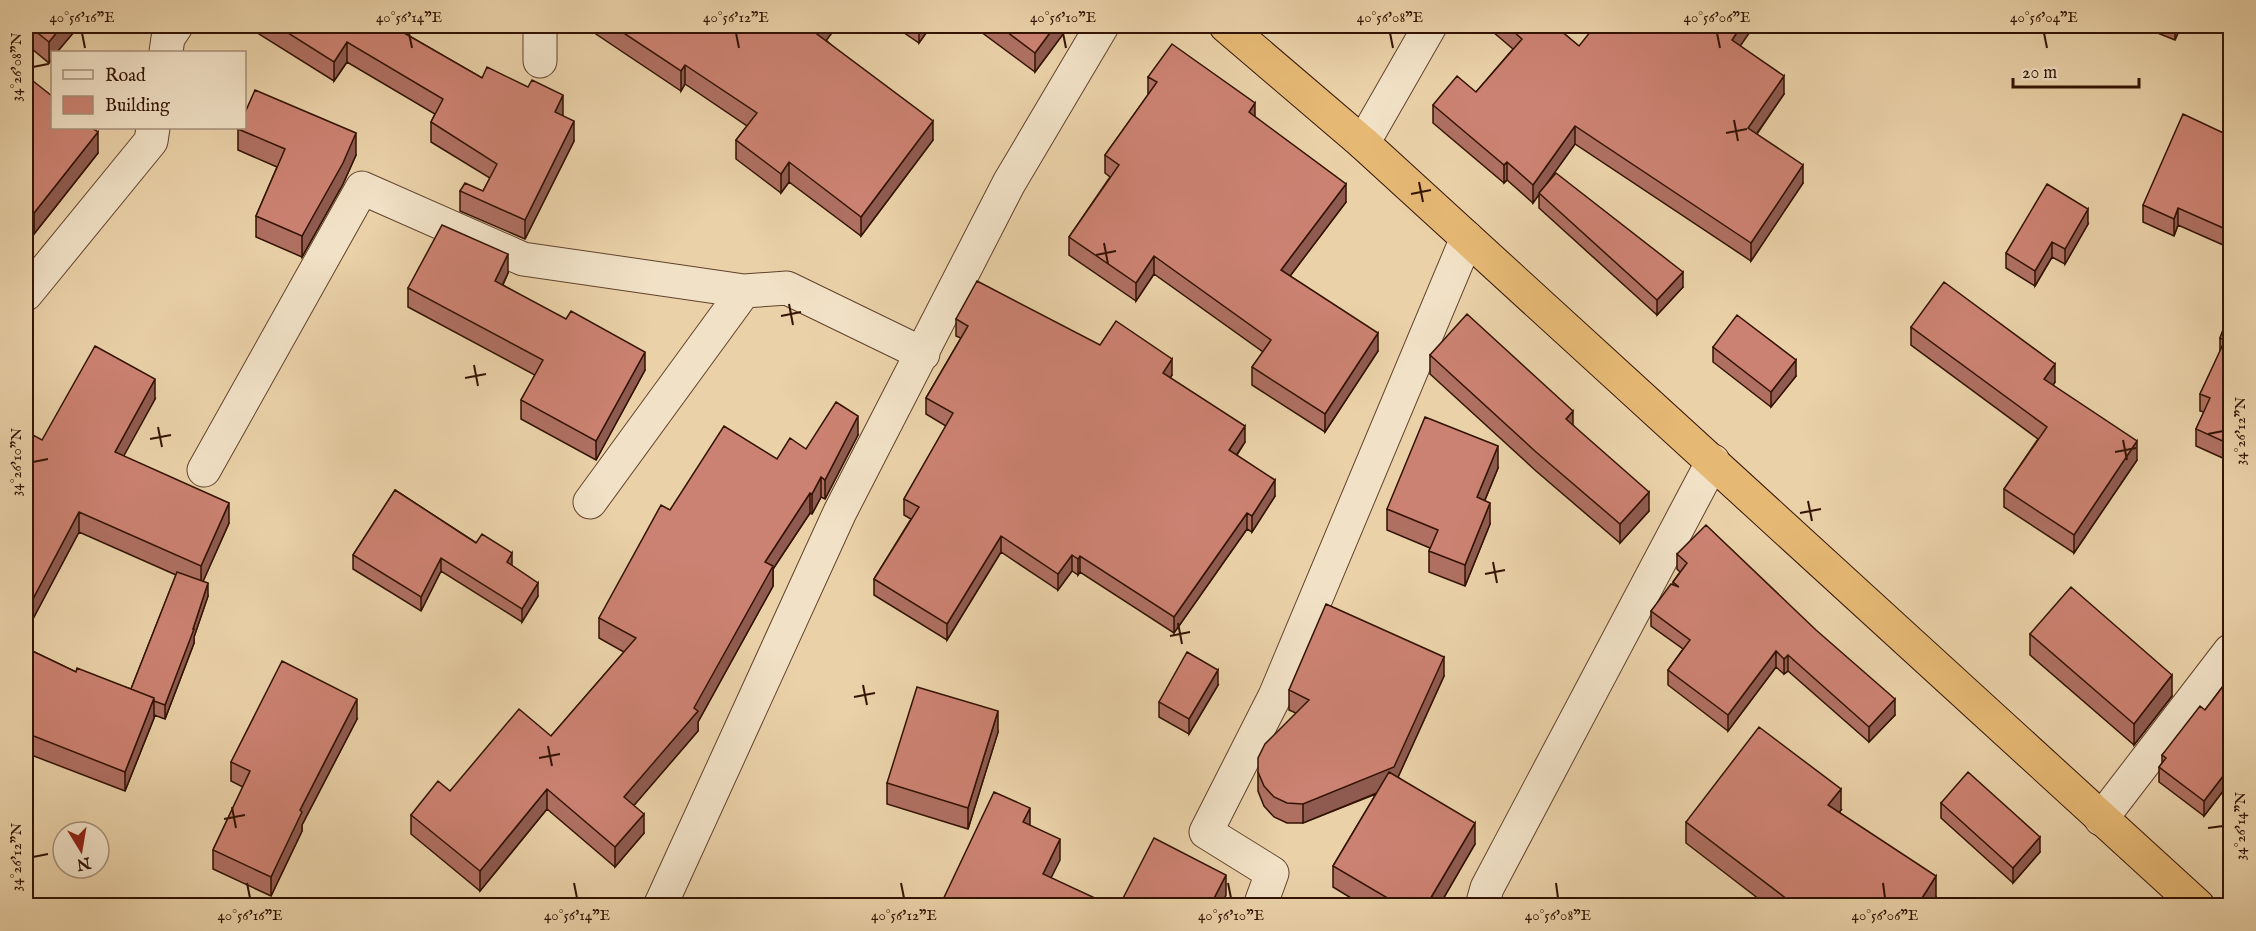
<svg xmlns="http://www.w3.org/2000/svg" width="2256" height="931" viewBox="0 0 2256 931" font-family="'IM FELL English',serif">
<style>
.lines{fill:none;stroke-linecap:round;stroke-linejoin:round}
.street-casing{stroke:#61422c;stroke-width:35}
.highway-casing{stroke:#331303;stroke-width:35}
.street{stroke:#f1e1c6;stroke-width:33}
.highway{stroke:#e5b874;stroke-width:33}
.wall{fill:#af7062;stroke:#331303;stroke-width:1.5}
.shaded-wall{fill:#8f5b50;stroke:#331303;stroke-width:1.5}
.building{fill:#cc8272;stroke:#331303;stroke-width:1.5}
.ticks{fill:none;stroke:#331303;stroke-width:2}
.neatline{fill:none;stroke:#331303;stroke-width:2}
.ticks-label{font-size:15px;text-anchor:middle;fill:#331303}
</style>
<rect width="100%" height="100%" fill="#ead1a8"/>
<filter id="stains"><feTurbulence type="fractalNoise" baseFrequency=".00333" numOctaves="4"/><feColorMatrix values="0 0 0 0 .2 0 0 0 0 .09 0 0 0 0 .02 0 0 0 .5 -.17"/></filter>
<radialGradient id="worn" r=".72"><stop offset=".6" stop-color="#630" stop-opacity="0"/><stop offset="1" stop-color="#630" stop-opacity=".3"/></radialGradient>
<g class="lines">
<!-- street casing -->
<g class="street-casing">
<path id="street" d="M166,52L168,38L176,26
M540,61V26
M1363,143L1430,26
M26,294L151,141L153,128
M204,470L362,188L523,259L744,291L787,288L923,354
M590,502L744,291
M2101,819L2230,651
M660,906L840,512L1009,183L1102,26
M1260,906L1272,873L1206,832L1275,696L1467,238
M1482,906L1487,888L1713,461"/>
</g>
<!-- highway casing -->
<g class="highway-casing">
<path id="highway" d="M1226,26L1363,143L2198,906"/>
</g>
<!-- street -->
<use href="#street" class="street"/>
<!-- highway -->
<use href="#highway" class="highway"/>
</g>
<!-- wall -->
<path class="wall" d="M26,26H79L57,52H52V58L49,63L26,44Z
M251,26H392L482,78L563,116L574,141L525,239L460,211V191H483L490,178L431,142V122L435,114L347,62L334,81L251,29Z
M584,26H837L826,40L933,140L861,236L789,182L781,193L736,159V140L747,126L685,84L681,91Z
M894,26H931L919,43Z
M973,26H1069L1035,72Z
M1486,26H1555L1579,46H1740L1784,94L1757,134L1803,183L1751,261L1575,144L1543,188L1683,287L1657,315L1539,208V194L1533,203L1507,180L1504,183L1433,123V105L1476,92L1513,49Z
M2145,26H2181L2175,40L2145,28Z
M1148,77L1255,117L1346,202L1290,276L1378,351L1325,432L1252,385V367L1263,352L1154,274L1136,301L1069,255V237L1110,177L1105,173V155L1148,95Z
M26,80L98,153L34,234L26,227Z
M238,129L356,155L343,184L302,257L256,237V216L277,167L238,150Z
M2230,136V248L2178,225L2174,236L2143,222V205Z
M2088,224L2065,264L2052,257L2035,286L2006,268V253Z
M508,273L503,285L645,370L596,460L521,419V400L535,375L408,307V288Z
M2230,312V453L2227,460L2196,446V429L2204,412L2200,411V394L2220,352V338Z
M956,319L1100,345L1172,375L1170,378L1245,442L1237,455L1275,496L1252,532L1247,529L1174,633L1080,572L1078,575L1072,571L1058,590L1001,552L947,640L874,595V579L911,519L904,515V499L946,426L926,414V398L961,338L956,336Z
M1911,327L2055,382L2053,385L2137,460L2074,553L2004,507V489L2038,439L1911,345Z
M1713,347L1796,376L1771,407L1713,362Z
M1430,355L1573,425L1649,511L1620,543L1536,471L1430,374Z
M155,399L123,456L229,523L203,581L208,596L194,637V643L165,719L154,715V718L125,791L26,753V648L76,672L131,689L176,575L79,532L26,632V448L42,440Z
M858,435L825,499L821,497L812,514L810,513L773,569V586L698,722V731L634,805L644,833L615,867L547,809L480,891L411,834V815L450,791L551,736L624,652L599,638V618L670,510L777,459L806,449Z
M1498,468L1485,500L1490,524L1465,586L1429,572V551L1430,548L1387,530V509Z
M395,490L512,566L538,596L522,622L441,571L421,611L353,569V555Z
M1677,554L1895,715L1869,742L1788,671L1784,674L1776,667L1728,731L1668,685V670L1683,649L1651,626V611L1673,585V582L1680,572L1677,569Z
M2030,634L2172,696L2134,745L2030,655Z
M1444,676L1398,777L1475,844L1439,906H1364L1333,887V866L1376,794L1303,823H1287L1274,817L1264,806L1258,791V772L1296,713L1289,710V690Z
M2230,677V782L2204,816L2159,782V767L2162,763V755L2205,710Z
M1218,685L1189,734L1159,717V702Z
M357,719L302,825V831L271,896L213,869V850L243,787L231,781V762Z
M998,732L968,829L887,804V783Z
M1941,803L2040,852L2013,883L1941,818Z
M1841,810L1839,812L1936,897L1931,906H1768L1686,843V822Z"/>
<!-- shaded-wall -->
<path class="shaded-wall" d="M62,26H79L57,52H52V58L49,63V42Z
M823,26H837L817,53V34Z
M919,26H931L919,43Z
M1055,26H1069L1035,72V53Z
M1741,26H1754L1732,58V40Z
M2175,26H2181L2175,40Z
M347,42V62L334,81V62Z
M685,65V84L681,91V71Z
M1784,76V94L1748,146V128Z
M563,95V115L555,131V112Z
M1255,103V121L1249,112Z
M574,121V141L525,239V220Z
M933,121V140L861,236V217Z
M1575,126V144L1533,203V185Z
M98,132V153L34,234V213Z
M356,133V155L343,184L302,257V236Z
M789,162V182L781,193V174Z
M1507,162V180L1504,183V165Z
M1803,165V183L1751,261V243Z
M1346,184V202L1281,288V270Z
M2178,208V225L2174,236V219Z
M2088,209V224L2065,264V249Z
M2052,242V257L2035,286V271Z
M508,254V273L495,300V281Z
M1154,256V274L1136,301V283Z
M1683,272V287L1657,315V300Z
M1378,333V351L1325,432V414Z
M645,352V370L596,460V441Z
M1172,359V375L1163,389V373Z
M1796,360V376L1771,407V392Z
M2055,364V382L2044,397V379Z
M155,379V399L115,472V452Z
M1573,411V430L1566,419Z
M858,416V435L825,499V480Z
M1245,426V442L1229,466V450Z
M2230,436V453L2227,460V443Z
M2137,441V460L2074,553V535Z
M1498,446V468L1477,519V497Z
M821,477V497L812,514V494Z
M1275,480V496L1252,532V516Z
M1649,492V511L1620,543V524Z
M810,493V513L773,569V586L698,722V731L624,817V797L765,562Z
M229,503V523L201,586V566Z
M1490,503V524L1465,586V565Z
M79,512V532L26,632V612Z
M1247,513V529L1174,633V617Z
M1001,536V552L947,640V624Z
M512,553V567L507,562Z
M1072,555V571L1058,590V574Z
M1080,556V572L1078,575V559Z
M441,558V571L421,611V597Z
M208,583V596L194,637V643L165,719V705L193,629Z
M538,583V596L522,622V609Z
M1776,651V667L1728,731V715Z
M1788,655V671L1784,674V659Z
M1444,657V676L1394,786L1303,823V804Z
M1218,670V685L1189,734V719Z
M2172,675V696L2134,745V724Z
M154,698V718L125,791V772Z
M357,699V719L302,825V831L271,896V877L300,810Z
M1895,699V715L1869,742V727Z
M998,711V732L968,829V808Z
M2230,767V782L2204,816V801Z
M547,789V809L480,891V871Z
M1841,789V810L1828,827V805Z
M1030,808V829L1023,822Z
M644,814V833L615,867V847Z
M1475,823V844L1439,906H1426Z
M2040,837V852L2013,883V868Z
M1060,839V860L1043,894V874Z
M1226,875V895L1221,906H1210Z
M1936,876V897L1931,906H1917Z"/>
<!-- building -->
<path class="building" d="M29,26H62L49,42Z
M277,26H392L482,78L487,67L528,87L532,80L563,95L555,112L574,121L525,220L460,191L465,183L483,191L497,164L431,122L443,99L347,42L334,62Z
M613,26H823L817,34L933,121L861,217L789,162L781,174L736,140L757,113L685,65L681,71Z
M999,26H1055L1035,53Z
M1507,26H1555L1579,46L1595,26H1741L1732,40L1784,76L1748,128L1803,165L1751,243L1575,126L1533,185L1507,162L1504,165L1433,105L1457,76L1476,92L1522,39Z
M1172,44L1255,103L1249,112L1346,184L1281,270L1378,333L1325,414L1252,367L1271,340L1154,256L1136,283L1069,237L1119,165L1105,155L1157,82L1148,77Z
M28,77L52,96V128H92L98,132L34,213L26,206V80Z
M255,90L356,133L343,163L302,236L256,216L285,149L238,129L239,128H244V115Z
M2183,114L2230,136V231L2178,208L2174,219L2143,205Z
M1556,173L1683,272L1657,300L1539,193Z
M2047,184L2088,209L2065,249L2052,242L2035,271L2006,253Z
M442,225L508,254L495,281L566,319L571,311L645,352L596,441L521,400L543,360L408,288Z
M977,281L1100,345L1116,321L1172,359L1163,373L1245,426L1229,450L1275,480L1252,516L1247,513L1174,617L1080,556L1078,559L1072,555L1058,574L1001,536L947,624L874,579L919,507L904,499L953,413L926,398L968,326L956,319Z
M1944,282L2055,364L2044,379L2137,441L2074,535L2004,489L2047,427L1911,327Z
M2230,312V436L2227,443L2196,429L2210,398L2200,394L2225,340L2220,338Z
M1467,314L1573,411L1566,419L1649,492L1620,524L1536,452L1430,355Z
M1737,315L1796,360L1771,392L1713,347Z
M95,346L155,379L115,452L229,503L201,566L79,512L26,612V448L33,435L42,440Z
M836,402L858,416L825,480L821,477L812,494L810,493L765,562L773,566L694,708L698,711L624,797L644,814L615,847L547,789L480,871L411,815L438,781L450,791L519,709L551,736L636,638L599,618L661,505L670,510L724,426L777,459L790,438L806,449Z
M1425,417L1498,446L1477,497L1490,503L1465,565L1429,551L1438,530L1387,509Z
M395,490L476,543L482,534L512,553L507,562L538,583L522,609L441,558L421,597L353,555Z
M1706,525L1816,630L1895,699L1869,727L1788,655L1784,659L1776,651L1728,715L1668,670L1690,640L1651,611L1671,584L1679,587L1673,582L1687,563L1677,554Z
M177,572L208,583L193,629H194L165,705L154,701V698L131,689Z
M2071,587L2172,675L2134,724L2030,634Z
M1326,604L1444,657L1394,767L1303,804L1287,803L1274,797L1264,786L1258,772V758L1265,744L1309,700L1289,690Z
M26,648L76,672L77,668L154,698L125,772L26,733Z
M1187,652L1218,670L1189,719L1159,702Z
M282,661L357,699L300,810L302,812L271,877L213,850L250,771L231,762Z
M2230,677V767L2204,801L2159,767L2166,758L2162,755L2200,706L2205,710Z
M917,687L998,711L968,808L887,783Z
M1759,727L1841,789L1828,805L1936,876L1917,906H1796L1686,822Z
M1389,772L1475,823L1426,906H1401L1333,866Z
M1968,772L2040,837L2013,868L1941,803Z
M994,792L1030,808L1023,822L1060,839L1043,874L1112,906H940Z
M1154,838L1226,875L1210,906H1119Z
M592,900L604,906H590Z"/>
<!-- ticks -->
<path class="ticks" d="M82,33L85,48M409,33L412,48M736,33L739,48M1063,33L1066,48M1390,33L1393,48M1717,33L1720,48M2044,33L2047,48M33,67L48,64M1734,120L1738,141M1726,133L1747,129M1419,182L1423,202M1411,194L1431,190M1104,243L1108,264M1096,255L1116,251M789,304L793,325M781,316L801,312M474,365L478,386M465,378L486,374M158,427L162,447M2208,434L2223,431M150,439L171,435M2123,440L2127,460M2115,452L2136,448M33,462L48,459M1808,501L1812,521M1800,513L1821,509M1493,562L1497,583M1485,574L1505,570M1178,623L1182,644M1170,636L1190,632M863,685L867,705M854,697L875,693M548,746L552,766M539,758L560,754M232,807L236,828M224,819L245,815M2208,828L2223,826M33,857L48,854M247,883L250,898M574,883L577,898M901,883L904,898M1228,883L1231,898M1556,883L1558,898M1883,883L1885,898"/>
<!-- margin -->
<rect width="2256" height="931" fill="none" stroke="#ead1a8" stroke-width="66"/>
<!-- legend -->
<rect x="51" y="51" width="195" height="78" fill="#f1e1c6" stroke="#a58f78" stroke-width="1.5"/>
<rect x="63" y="70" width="30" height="9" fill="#f1e1c6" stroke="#a58f78" stroke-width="1.5"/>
<text x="105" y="81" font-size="18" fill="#331303">Road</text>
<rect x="63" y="96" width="30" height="18" fill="#cc8272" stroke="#a58f78" stroke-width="1.5"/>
<text x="105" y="111" font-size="18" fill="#331303">Building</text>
<!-- north arrow -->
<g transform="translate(81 850) rotate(169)"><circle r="28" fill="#f1e1c6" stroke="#a58f78" stroke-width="1.5"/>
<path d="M0-4.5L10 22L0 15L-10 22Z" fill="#8f2418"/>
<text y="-9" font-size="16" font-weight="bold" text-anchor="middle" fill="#331303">N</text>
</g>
<!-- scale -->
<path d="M2013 78v9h126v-9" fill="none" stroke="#331303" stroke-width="3"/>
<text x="2022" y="78" font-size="18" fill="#331303" stroke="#f1e1c6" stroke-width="4.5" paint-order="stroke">20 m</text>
<rect x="33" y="33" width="2190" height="865" class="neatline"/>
<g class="ticks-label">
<text x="82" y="22">40°56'16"E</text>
<text x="409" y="22">40°56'14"E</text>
<text x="736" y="22">40°56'12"E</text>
<text x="1063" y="22">40°56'10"E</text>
<text x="1390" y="22">40°56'08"E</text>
<text x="1717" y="22">40°56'06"E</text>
<text x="2044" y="22">40°56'04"E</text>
<text transform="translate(16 67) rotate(-90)" y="5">34°26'08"N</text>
<text transform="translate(2240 431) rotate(-90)" y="5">34°26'12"N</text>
<text transform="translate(16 462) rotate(-90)" y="5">34°26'10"N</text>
<text transform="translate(2240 826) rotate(-90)" y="5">34°26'14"N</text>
<text transform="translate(16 857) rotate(-90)" y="5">34°26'12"N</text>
<text x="250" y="920">40°56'16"E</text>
<text x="577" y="920">40°56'14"E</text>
<text x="904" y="920">40°56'12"E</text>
<text x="1231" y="920">40°56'10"E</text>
<text x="1558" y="920">40°56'08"E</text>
<text x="1885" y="920">40°56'06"E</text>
</g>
<rect width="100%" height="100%" filter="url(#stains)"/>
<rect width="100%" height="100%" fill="url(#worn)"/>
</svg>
